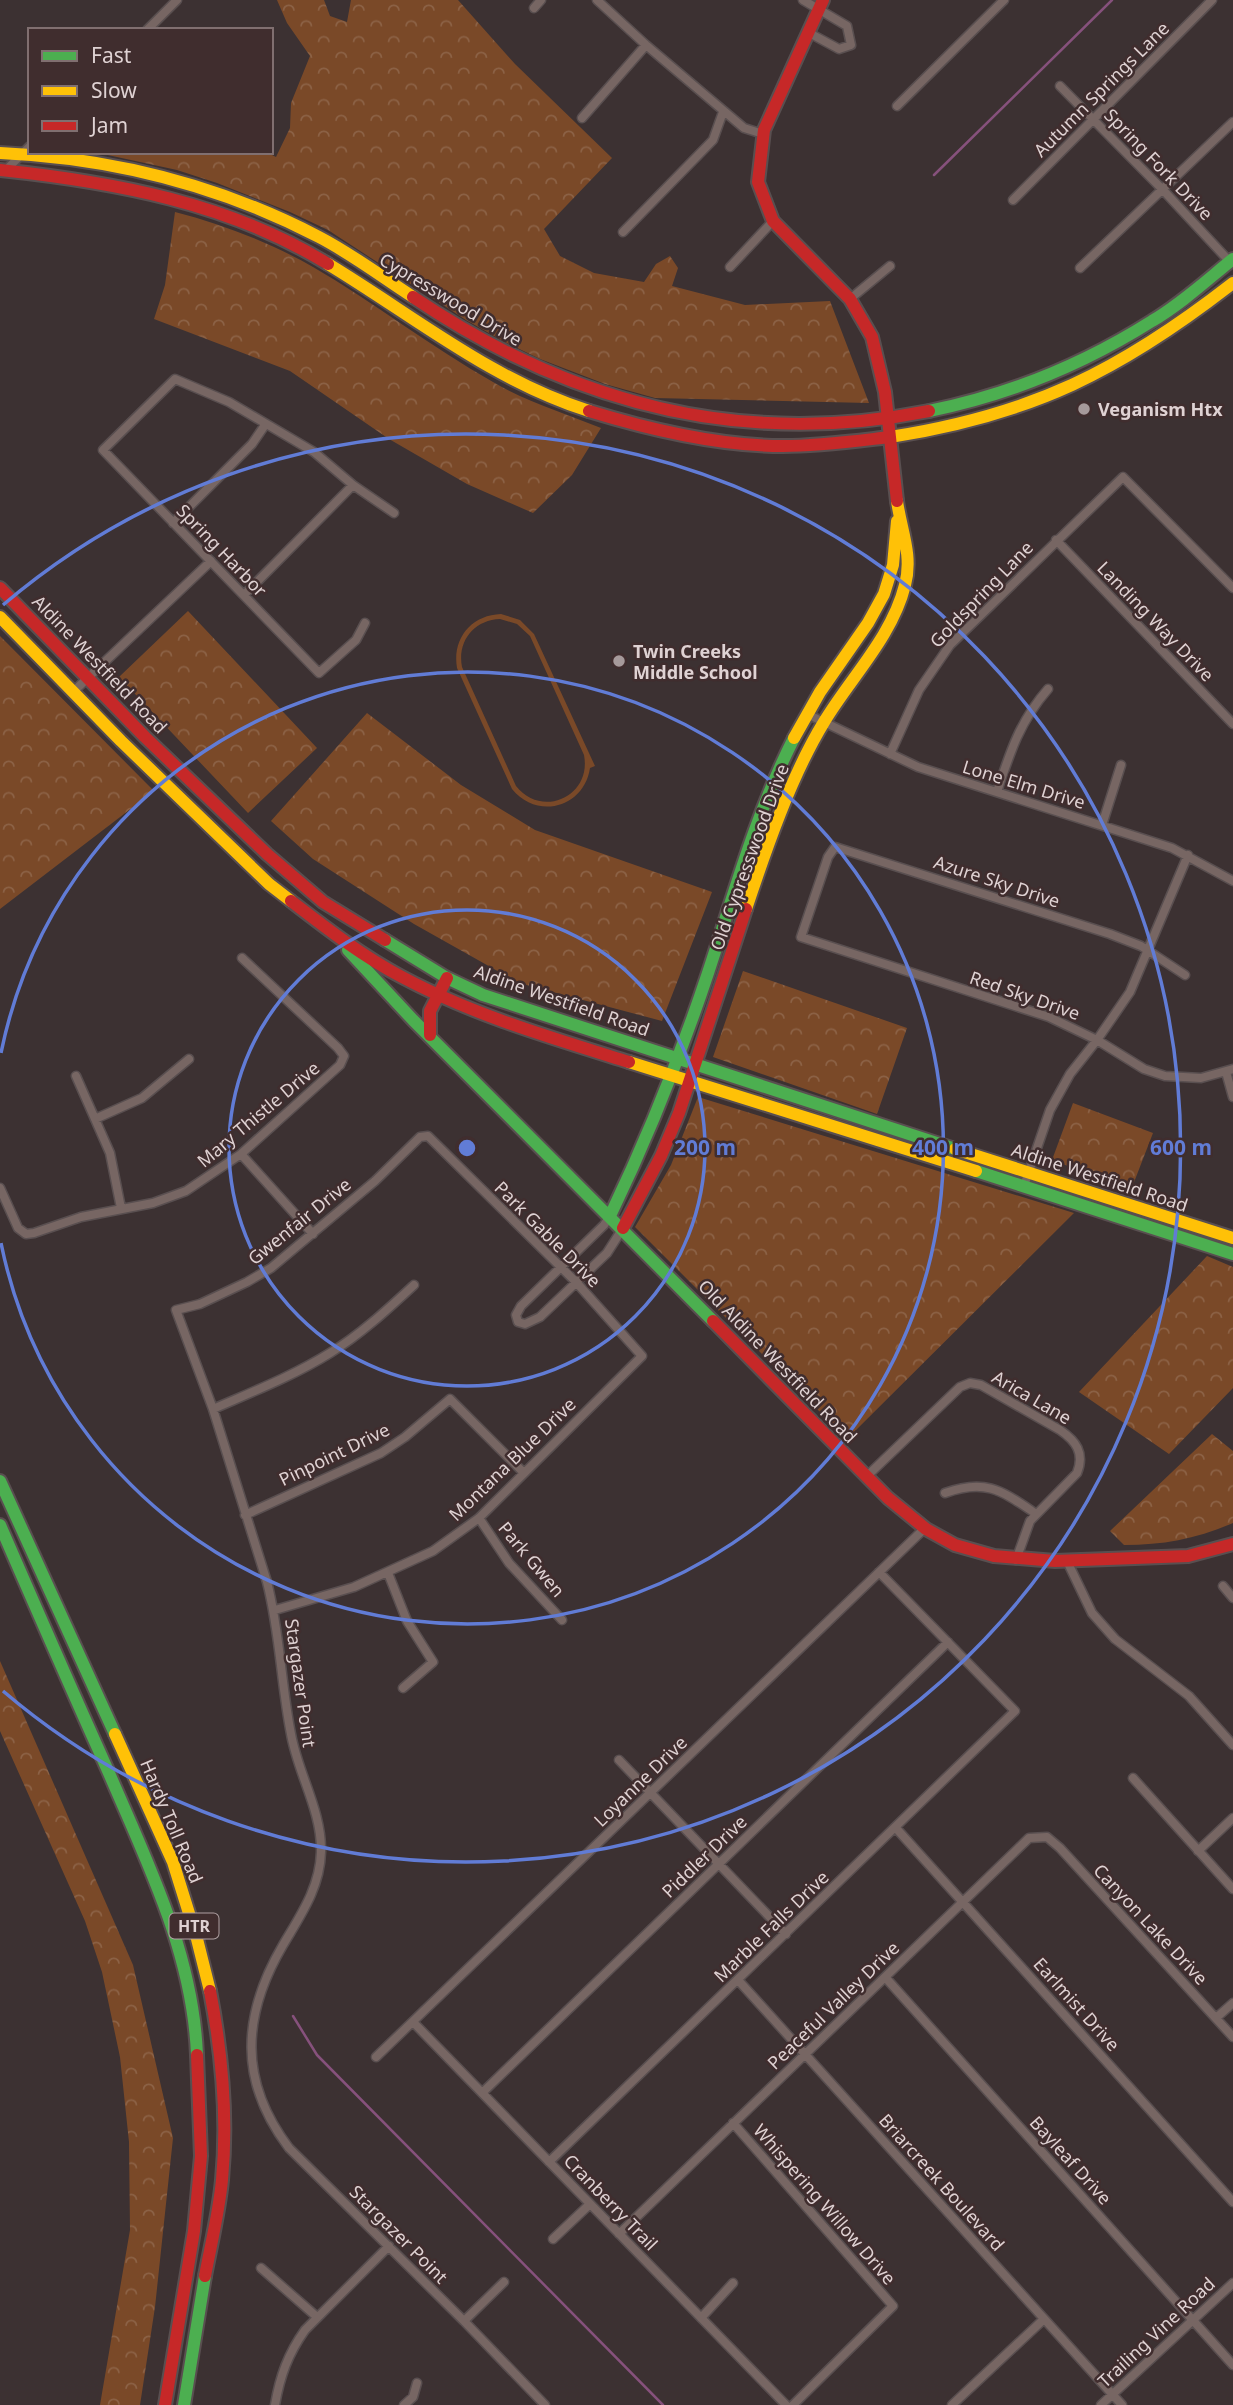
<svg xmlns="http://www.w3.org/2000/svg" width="1233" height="2405" viewBox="0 0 1233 2405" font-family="'Noto Sans',sans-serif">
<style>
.grass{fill:#7a4928;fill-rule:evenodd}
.forest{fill:url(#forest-crowns)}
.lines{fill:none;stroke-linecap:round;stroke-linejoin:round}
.stream{stroke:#86517c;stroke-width:2.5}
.street-casing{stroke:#594f50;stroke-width:11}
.fast-casing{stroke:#594f50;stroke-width:16}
.slow-casing{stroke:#594f50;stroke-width:16}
.jam-casing{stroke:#594f50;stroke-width:16}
.street{stroke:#776663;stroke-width:8}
.fast{stroke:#4caf50;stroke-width:12}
.slow{stroke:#ffc107;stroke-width:12}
.jam{stroke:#c62828;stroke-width:12}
.ring{fill:none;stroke:#617cd6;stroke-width:3.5}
.poi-dot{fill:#a69a9b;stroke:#402d2e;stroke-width:2.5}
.labels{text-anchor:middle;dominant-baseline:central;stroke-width:5;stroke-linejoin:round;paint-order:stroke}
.shield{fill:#402d2e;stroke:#afa0a2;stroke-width:2}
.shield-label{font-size:16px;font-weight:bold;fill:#dfd2d3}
.street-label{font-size:18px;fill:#dfd2d3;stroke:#402d2e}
.poi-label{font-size:18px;font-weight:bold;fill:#dfd2d3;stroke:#402d2e;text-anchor:start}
.centre{fill:#617cd6;stroke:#402d2e;stroke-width:3.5}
.ring-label{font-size:21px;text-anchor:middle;font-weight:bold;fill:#617cd6;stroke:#402d2e;stroke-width:5;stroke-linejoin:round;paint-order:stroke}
</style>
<defs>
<pattern id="forest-crowns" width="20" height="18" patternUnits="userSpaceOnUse" patternTransform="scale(1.75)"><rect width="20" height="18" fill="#7a4928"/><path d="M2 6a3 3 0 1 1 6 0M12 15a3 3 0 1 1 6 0" fill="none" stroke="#8c6246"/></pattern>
</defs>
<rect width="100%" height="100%" fill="#3c3132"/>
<!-- grass -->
<path class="grass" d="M501,614L520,620L534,634L595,766L590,768C584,808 537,820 512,789L457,668C452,639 471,615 501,614ZM500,619L517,624L530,636L584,755C592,796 542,819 516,786L462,667C457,641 474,620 500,619Z"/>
<!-- forest -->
<path class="forest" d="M277,0H324L330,16L347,22L351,0H458L515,64L612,158L544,229L560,256L594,273L644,282L656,264L670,256L678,268L672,286L745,305L830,301L869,403L655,398L605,384L540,359L503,341L466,320L328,230L290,212L217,183L177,170L94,152H266L276,157L290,128L291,103L310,56L287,23Z
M175,212C222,224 271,243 313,267C375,303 431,347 493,382C527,402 565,413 601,428L572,475L533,513L467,484L389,439L290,371L154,319L165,285Z
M188,611L317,748L248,813L119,677Z
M0,636L154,791L0,909Z
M367,713L461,785L535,830L712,892L662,1021L519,983L414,924L313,859L271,821Z
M743,971L907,1028L877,1114L713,1057Z
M698,1097L1074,1213L847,1439L635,1227L671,1165Z
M1073,1103L1153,1133L1131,1190L1052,1160Z
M1207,1256L1233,1267V1388L1169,1454L1079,1392Z
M1212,1434L1233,1451V1523C1196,1539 1163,1545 1124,1545L1110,1531Z
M0,1661L133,1965L173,2138L155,2307L140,2405H100L130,2230L129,2142L120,2057L102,1972L85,1921L0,1731Z"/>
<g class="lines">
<!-- stream -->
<path class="stream" d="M934,175L1112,0
M293,2016L317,2055L663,2405"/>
<!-- street casing -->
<g class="street-casing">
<path id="street" d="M597,0L646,45L744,128L760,133L764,130
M803,0L847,26L851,45L839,49L813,35L809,30
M534,8L541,0
M147,30L177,0
M1060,86L1163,190L1231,263
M897,106L1004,0
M582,118L646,45
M5,171L30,146
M1013,200L1212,0
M623,232L713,140L723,112
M730,267L773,221
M1080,268L1233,122
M850,299L890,266
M173,523L252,444L265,425
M1056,540L1233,724
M244,595L353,485
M365,623L356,640L319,673L103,450L175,379L229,402L314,452L353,485L394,513
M74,691L211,561
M807,714L918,767L1172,848L1233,881
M890,754L919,690L950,645L1123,477L1233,588
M997,792C1010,752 1020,721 1048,689
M1102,825L1121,765
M1185,975L1141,946L1110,934L835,847L828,857L801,937L1049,1017L1097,1040L1144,1069L1165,1076L1201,1078L1233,1069
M1226,1072L1233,1097
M76,1076L110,1153L121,1208
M95,1119L142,1098L189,1059
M241,1154L313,1234
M1024,1186L1050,1110L1070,1074L1097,1040L1130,992L1188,855
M0,1188L18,1228L26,1234L34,1233L81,1217L153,1203L186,1191L241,1154L340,1065L344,1056L338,1048L242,958
M610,1216L604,1225L521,1306L516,1315L518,1322L525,1324L540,1317L607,1253L623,1228
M213,1409C252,1392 293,1376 330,1353C360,1335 388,1309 414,1285
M866,1477L960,1387L970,1383L981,1385L1060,1430C1076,1441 1085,1453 1077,1473L1030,1521L1016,1560
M945,1493C986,1478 1002,1491 1035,1513
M245,1515L381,1453L405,1437L450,1399L523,1472
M479,1518L509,1563L562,1620
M1067,1561L1092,1613L1115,1639L1189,1696L1233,1745
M388,1573L407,1621L433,1662L403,1688
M1223,1586L1233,1598
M275,1610L354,1587L433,1551L479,1518L642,1356L576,1282L428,1136L420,1137L375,1181L271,1268L247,1282L200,1304L176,1310L213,1409L267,1582C280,1632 281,1684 291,1734C298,1774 322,1811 321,1852C320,1888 300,1916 283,1945C242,2015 238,2081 289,2148L464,2321L545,2405
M619,1760L786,1934
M1133,1778L1233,1889
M895,1827L1233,2202
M1198,1851L1233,1818
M885,1977L1233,2365
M738,1980L1122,2405
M1216,2018L1233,2003
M413,2022L786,2405
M376,2057L925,1528
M482,2093L948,1642
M733,2123L893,2306L793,2405
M549,2162L1015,1711L879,1572
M619,2234L1029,1838L1047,1837L1060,1848L1233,2037
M553,2239L590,2204
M261,2268L317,2317
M701,2318L733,2283
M464,2321L504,2282
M275,2405C280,2376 288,2354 305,2330L389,2246
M404,2405L413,2397L417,2383
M952,2405L1044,2319
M1101,2405L1233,2283"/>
</g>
<!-- fast casing -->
<g class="fast-casing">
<path id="fast" d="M929,411C1008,395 1084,364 1152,321C1181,304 1207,280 1233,259
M385,940L447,978L483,995L955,1149
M348,950L413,1020L713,1321
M976,1171L1233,1254
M610,1216C648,1137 680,1057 708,973C734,894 756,813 794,738
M0,1481L115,1734
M0,1525C36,1608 72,1691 109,1773C148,1864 193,1954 197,2055
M184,2405L205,2276"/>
</g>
<!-- slow casing -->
<g class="slow-casing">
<path id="slow" d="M0,153C112,158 219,185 319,237C352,254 382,277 413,297
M328,264C414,316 491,380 589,411
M890,437C1032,415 1120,371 1233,283
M0,617L121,741L269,884L291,901
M794,738L820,692L868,623L884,594L893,565L897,521
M746,909C766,849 791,776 824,722C851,677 892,637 905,585C913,555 901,530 897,501
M629,1062L976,1171
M955,1149L1233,1238
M115,1734L173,1862L197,1939L210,1991"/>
</g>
<!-- jam casing -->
<g class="jam-casing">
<path id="jam" d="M823,0L764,130L758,182L773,221L850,299L872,337L885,392L897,501
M0,170C114,182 229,203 328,264
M413,297C571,404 741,448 929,411
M589,411C651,430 718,446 783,446C819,446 855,441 890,437
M0,588L145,737L267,854L323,902L385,940
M291,901C326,928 362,956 402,977C473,1015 552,1038 629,1062
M430,1035V1011L447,978
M623,1228L661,1156L679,1113L746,909
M713,1321L888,1498L926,1529L955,1545L994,1556L1055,1561L1188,1556L1233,1544
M205,2276C211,2244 219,2212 222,2180C228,2117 222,2053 210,1991
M165,2405L194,2231L201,2156L197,2055"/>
</g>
<!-- street -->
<use href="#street" class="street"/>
<!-- fast -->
<use href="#fast" class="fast"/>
<!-- slow -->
<use href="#slow" class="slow"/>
<!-- jam -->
<use href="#jam" class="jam"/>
</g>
<!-- distance rings -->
<g class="ring">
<circle cx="467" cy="1148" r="238"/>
<path d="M1 1053A476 476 0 1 1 1 1243"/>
<path d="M3 605A714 714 0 1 1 3 1691"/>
</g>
<!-- markers -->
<g class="poi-dot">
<circle cx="1084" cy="409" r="7"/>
<circle cx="619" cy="661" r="7"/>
</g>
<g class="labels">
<!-- shield labels -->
<rect class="shield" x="169.5" y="1913.5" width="49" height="25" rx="5"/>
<g class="shield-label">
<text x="194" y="1926">HTR</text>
</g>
<!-- street labels -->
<g class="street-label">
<text transform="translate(1101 89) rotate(-45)">Autumn Springs Lane</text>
<text transform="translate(1159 164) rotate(46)">Spring Fork Drive</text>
<text transform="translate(451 299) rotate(31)">Cypresswood Drive</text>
<text transform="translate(222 550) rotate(46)">Spring Harbor</text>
<text transform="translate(981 594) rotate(-46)">Goldspring Lane</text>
<text transform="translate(1156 621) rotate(46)">Landing Way Drive</text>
<text transform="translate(100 664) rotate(46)">Aldine Westfield Road</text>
<text transform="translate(1024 784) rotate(17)">Lone Elm Drive</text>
<text transform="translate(749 857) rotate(-70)">Old Cypresswood Drive</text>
<text transform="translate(997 881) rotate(18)">Azure Sky Drive</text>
<text transform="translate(1025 995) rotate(19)">Red Sky Drive</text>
<text transform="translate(562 1000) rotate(19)">Aldine Westfield Road</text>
<text transform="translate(258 1114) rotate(-40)">Mary Thistle Drive</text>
<text transform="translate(1100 1177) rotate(18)">Aldine Westfield Road</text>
<text transform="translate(299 1221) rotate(-39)">Gwenfair Drive</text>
<text transform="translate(548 1234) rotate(45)">Park Gable Drive</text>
<text transform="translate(778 1361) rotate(46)">Old Aldine Westfield Road</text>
<text transform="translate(1032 1397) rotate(30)">Arica Lane</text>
<text transform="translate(334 1454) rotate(-26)">Pinpoint Drive</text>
<text transform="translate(512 1459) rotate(-44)">Montana Blue Drive</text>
<text transform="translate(532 1559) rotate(50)">Park Gwen</text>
<text transform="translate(301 1683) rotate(82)">Stargazer Point</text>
<text transform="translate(640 1781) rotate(-44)">Loyanne Drive</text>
<text transform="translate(172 1821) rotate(67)">Hardy Toll Road</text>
<text transform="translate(704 1856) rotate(-44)">Piddler Drive</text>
<text transform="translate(1151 1924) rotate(47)">Canyon Lake Drive</text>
<text transform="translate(771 1926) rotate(-44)">Marble Falls Drive</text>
<text transform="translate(1077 2004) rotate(48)">Earlmist Drive</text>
<text transform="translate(833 2005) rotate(-44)">Peaceful Valley Drive</text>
<text transform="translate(1071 2160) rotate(48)">Bayleaf Drive</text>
<text transform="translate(942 2182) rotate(48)">Briarcreek Boulevard</text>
<text transform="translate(611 2202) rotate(46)">Cranberry Trail</text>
<text transform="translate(825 2204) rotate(49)">Whispering Willow Drive</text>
<text transform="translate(399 2234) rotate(45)">Stargazer Point</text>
<text transform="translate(1156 2332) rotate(-43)">Trailing Vine Road</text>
</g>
<!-- poi labels -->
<g class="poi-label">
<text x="1098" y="409">Veganism Htx</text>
<text x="633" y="651">Twin Creeks<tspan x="633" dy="21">Middle School</tspan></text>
</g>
</g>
<circle cx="467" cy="1148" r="10" class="centre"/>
<g class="ring-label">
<text x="705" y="1155">200 m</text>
<text x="943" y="1155">400 m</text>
<text x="1181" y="1155">600 m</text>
</g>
<!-- legend -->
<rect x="28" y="28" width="245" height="126" fill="#402d2e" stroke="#806f70" stroke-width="2"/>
<rect x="42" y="51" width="35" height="10" fill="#4caf50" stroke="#806f70" stroke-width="2"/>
<text x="91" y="63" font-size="21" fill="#dfd2d3">Fast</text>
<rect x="42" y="86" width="35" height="10" fill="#ffc107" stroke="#806f70" stroke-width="2"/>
<text x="91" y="98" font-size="21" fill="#dfd2d3">Slow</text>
<rect x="42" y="121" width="35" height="10" fill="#c62828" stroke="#806f70" stroke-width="2"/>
<text x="91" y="133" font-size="21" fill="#dfd2d3">Jam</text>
</svg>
